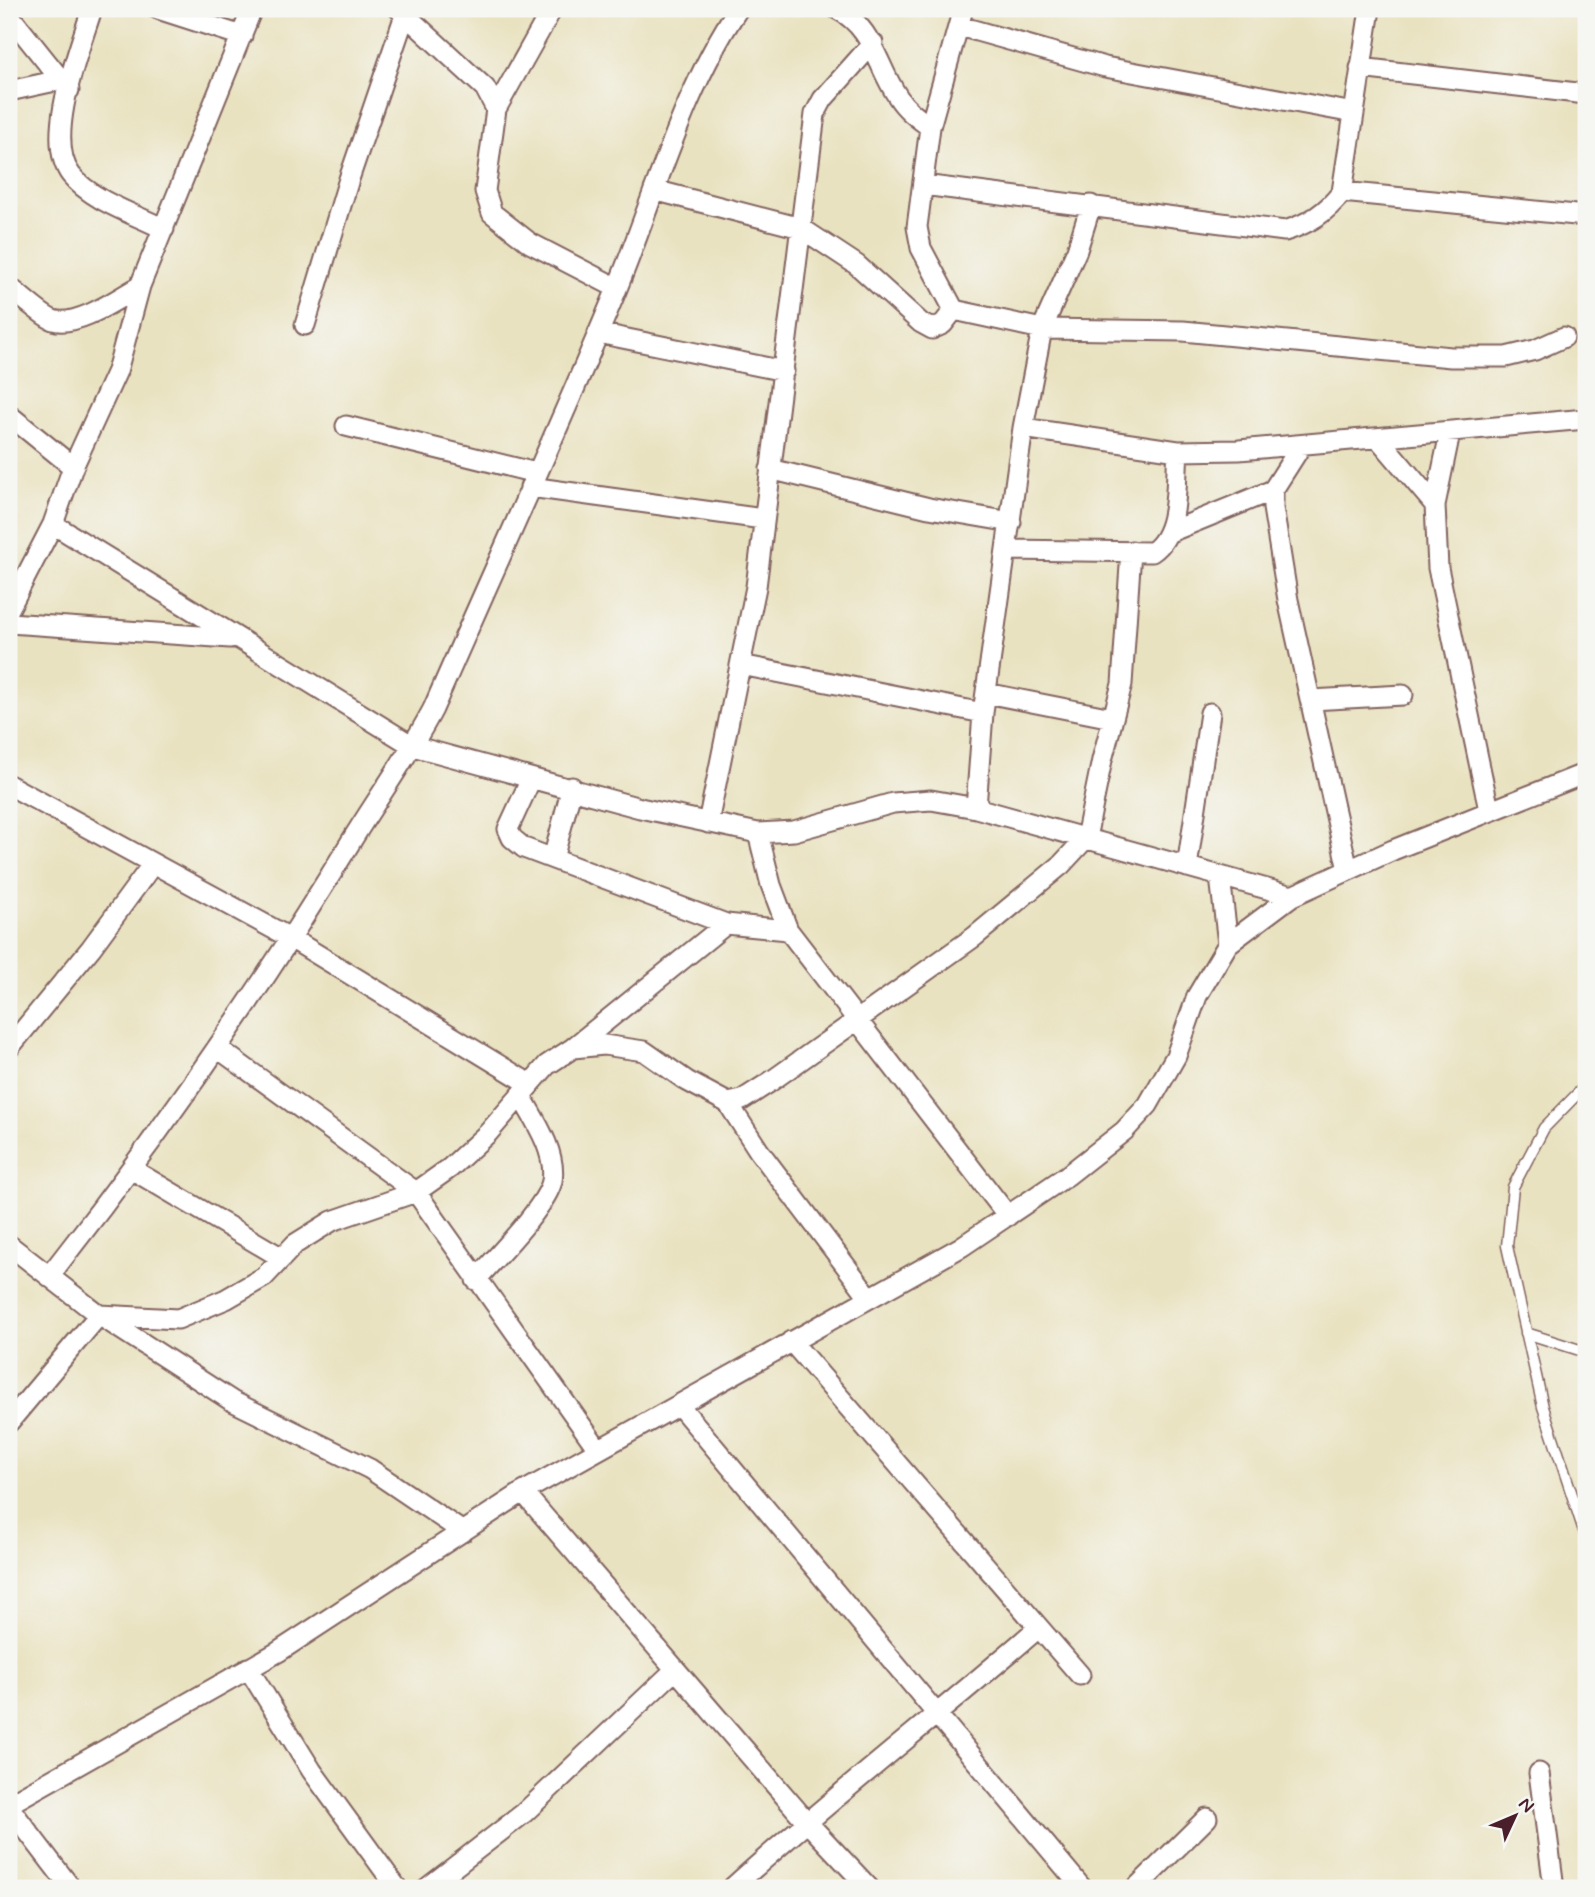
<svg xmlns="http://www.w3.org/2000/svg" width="1595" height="1897" viewBox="0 0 1595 1897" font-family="Mynerve,sans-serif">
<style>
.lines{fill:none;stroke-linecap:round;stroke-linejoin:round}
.service-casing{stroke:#82635f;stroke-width:13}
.minor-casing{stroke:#82635f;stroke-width:23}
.service{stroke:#fff;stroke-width:10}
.minor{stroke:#fff;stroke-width:19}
</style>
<rect width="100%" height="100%" fill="#f6f6f2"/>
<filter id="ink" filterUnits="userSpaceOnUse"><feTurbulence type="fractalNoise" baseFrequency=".0143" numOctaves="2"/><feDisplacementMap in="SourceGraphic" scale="14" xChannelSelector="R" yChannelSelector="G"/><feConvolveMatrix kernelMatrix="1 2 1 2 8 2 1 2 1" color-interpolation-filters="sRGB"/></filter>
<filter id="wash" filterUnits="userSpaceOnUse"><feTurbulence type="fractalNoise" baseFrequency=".00686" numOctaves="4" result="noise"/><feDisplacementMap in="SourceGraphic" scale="28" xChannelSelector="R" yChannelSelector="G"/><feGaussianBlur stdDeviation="1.57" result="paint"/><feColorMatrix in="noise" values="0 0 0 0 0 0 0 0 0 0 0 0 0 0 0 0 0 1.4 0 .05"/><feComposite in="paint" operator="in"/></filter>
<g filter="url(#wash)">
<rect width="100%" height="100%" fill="#e9e2c0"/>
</g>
<g filter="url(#ink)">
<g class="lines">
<!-- service casing -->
<g class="service-casing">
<path id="service" d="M1586,1085L1544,1128L1513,1187L1507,1246L1543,1407L1586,1537
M1526,1333L1586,1352"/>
</g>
<!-- minor casing -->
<g class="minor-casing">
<path id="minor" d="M92,9C80,48 43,139 71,175C92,201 135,214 164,229
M158,9L242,36
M399,9L485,88L496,109
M552,9L496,109L485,191L492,213L530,243L617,288
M837,9C874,28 876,65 898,97C906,110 918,118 930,127
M963,9L930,127L917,227L921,248L954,310L1042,329L1183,331L1451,357H1506L1535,350L1564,337
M9,15L69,90
M959,26L1105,67L1354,113
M1360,68L1586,94
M9,91L60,80
M923,185L1285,231C1310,223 1326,213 1342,192L1370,9
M654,190L801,228L857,265L921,323L932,329L943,324L954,310
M1342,192L1586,216
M9,287C20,295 42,316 53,320C77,328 120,297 140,286
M305,325L349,179L407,9
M598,333L784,371
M9,415L73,467
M346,426L536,473
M1023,428L1178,451L1239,450L1586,419
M1450,433L1435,505L1438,568L1489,810
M1379,439L1435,505
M1301,446L1273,490V508L1288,600L1348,870
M770,469L929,508L1011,522
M530,487L763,519
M53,524L413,746L640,808L758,833L794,831L893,803L931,800L976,808L1292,896
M1170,532L1273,490
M1007,550L1152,552C1181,533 1175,482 1178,451
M9,609L53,524L73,467L117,371L140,286L252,9
M9,623L230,638
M741,665L983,713
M986,693L1112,718
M1311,700L1403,695
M531,779L508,829L512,838L524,848L726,924L788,930
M9,785L292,939L530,1084
M976,808L983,713L1023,428L1042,329L1077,250L1091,205
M708,823L756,587L815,114L823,99L873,43
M758,833L771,885L788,930L1008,1216
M553,859L572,787
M1187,867L1210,713
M1220,877L1228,944
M574,1047L726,924
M9,1048L91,948L152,865
M219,1049L416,1192L598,1449
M728,1103L742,1100L770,1082L974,937L1061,865L1086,838L1102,760L1122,684L1131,551
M133,1170L282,1258
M9,1245L99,1315L232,1401L370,1469L463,1532
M50,1275C161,1134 262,988 355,835C381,793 410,753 433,709C494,569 558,431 616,291C654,199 683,90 738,9
M476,1280C495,1258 547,1206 552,1181C557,1152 534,1119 521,1096
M791,1341L1080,1675
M679,1405L1082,1888
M9,1422L99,1315L178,1319L226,1299L264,1277L295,1244L332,1221L416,1192L450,1168L488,1133L547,1065L573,1048L604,1045L644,1051L687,1081L728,1103L759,1151L870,1298
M523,1492L806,1821L869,1888
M248,1668L312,1771L397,1888
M1539,1773L1554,1888
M9,1804L278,1652L523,1492L961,1247L1068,1175L1124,1131L1148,1105L1176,1056L1197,996L1228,944L1292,896L1393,850L1586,773
M9,1807L71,1888
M427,1888L524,1813L675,1670
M732,1888C831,1798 936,1717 1037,1629
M1136,1888L1207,1818"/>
</g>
<!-- service -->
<use href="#service" class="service"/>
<!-- minor -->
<use href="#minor" class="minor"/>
</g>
</g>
<!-- margin -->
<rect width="1595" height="1897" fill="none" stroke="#f6f6f2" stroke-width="35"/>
<!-- north arrow -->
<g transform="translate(1515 1816) rotate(46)" stroke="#f6f6f2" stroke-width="5" paint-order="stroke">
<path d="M0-5L12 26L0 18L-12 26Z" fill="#4a1f2b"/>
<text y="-10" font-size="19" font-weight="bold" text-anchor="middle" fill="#4a1f2b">N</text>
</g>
</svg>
